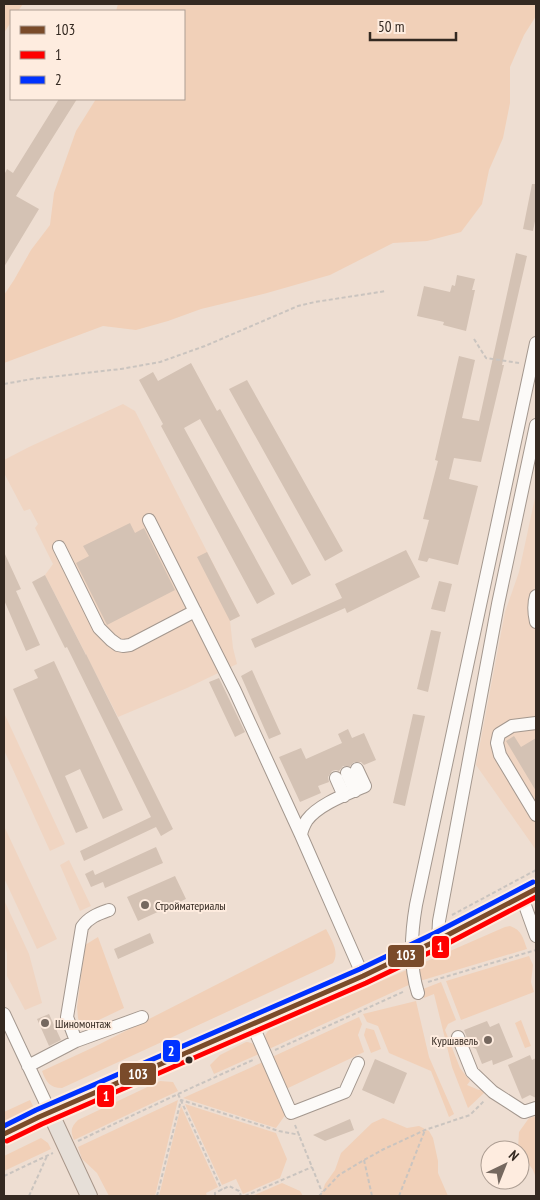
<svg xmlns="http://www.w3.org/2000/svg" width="540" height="1200" viewBox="0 0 540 1200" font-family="'PT Sans Narrow',sans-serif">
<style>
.built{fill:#f0d5c2}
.green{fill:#f1d0b8}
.building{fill:#d4c2b4}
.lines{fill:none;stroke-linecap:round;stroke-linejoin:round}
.minor-casing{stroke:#a3978e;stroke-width:14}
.major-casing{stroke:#a89689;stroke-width:18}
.path{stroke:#cac4bf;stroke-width:2;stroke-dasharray:4 2.5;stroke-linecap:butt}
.minor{stroke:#fcfaf8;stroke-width:12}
.major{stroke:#e6dfd8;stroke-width:16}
.bus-1-casing{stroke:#feecdf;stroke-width:9}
.bus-2-casing{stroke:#feecdf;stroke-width:9}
.bus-3-casing{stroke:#feecdf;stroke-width:9}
.bus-1{stroke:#7a4b2a;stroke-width:5}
.bus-2{stroke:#f00;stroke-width:5}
.bus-3{stroke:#0032ff;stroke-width:5}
.poi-dot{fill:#75685f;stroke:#feecdf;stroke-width:2}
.bus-dot{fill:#342921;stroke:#feecdf;stroke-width:2}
.labels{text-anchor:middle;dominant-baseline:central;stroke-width:4;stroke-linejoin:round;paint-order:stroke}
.poi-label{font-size:12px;fill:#342921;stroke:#feecdf;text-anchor:start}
.line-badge{stroke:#feecdf;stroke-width:2}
.badge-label{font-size:14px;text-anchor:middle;font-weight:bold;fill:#fff}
</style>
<rect width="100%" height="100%" fill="#eeded2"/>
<!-- built -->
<path class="built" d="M123,404L135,411L240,616L230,621L233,648L237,664L187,688L118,717L45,575L53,564L35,528L38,524L30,509L24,511L4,473V460L29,447Z
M536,493V850L476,765L505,612L519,572Z
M4,713L65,844L50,851L4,750Z
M4,826L57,939L37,949L4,878Z
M69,860L91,906L80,911L60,865Z
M4,900L29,954L42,1003L25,1010L7,976V953L4,945Z"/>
<!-- green -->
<path class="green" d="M4,4H23L18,11H11V22L4,33Z
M118,4H536V16L524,35L510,67V103L503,138L489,170L482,204L461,232L427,241L393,243L330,275L267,293L201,309L168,321L136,330L103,326L4,363V295L14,280L31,250L50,225L54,193L76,131L96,99H184V11H116Z
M510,926C522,930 523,938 527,949L413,983L269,1049C265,1040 262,1038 269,1030L505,927Z
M326,929C331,939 340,952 333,963L62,1088C50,1088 46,1082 42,1071L94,1047Z
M98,937L124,1008L82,1028L78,1018L77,1007L85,945Z
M529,956L533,965L531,982L534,992L461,1020L446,981Z
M441,982L456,1020L448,1024L445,1030L460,1068L470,1081L467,1085L479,1090L482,1087L485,1092L468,1108L452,1067L434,994L424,998L423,989Z
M416,1001L429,1057L454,1114L449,1117L431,1071L389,1053L378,1026L367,1022L363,1014Z
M359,1017L362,1024L358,1035L364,1052L286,1089L272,1057Z
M521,1020L531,1046L525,1048L515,1023Z
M366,1028L374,1030L381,1049L371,1053L364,1035Z
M246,1042C254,1042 256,1047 259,1054L214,1074L210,1065L220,1055Z
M263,1062L286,1114L276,1128L183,1098Z
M160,1081L173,1082L178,1091L74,1140C70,1131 71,1127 78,1120Z
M30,1100L34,1108L32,1113L4,1126V1112Z
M178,1100L155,1196H109L97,1173L82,1159L78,1147Z
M185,1104L276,1133L287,1159L280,1178L243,1194L236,1179L222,1185Z
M181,1106L218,1187L206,1193L207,1196H159Z
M536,1116V1178L533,1170L518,1149L519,1132L529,1118Z
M383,1118L407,1128L419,1126L429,1131L433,1138L438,1161V1173L448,1196H320L322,1193L325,1184L335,1170L341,1153L372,1123Z
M41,1138L48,1143L51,1149L4,1171V1156Z
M282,1183L300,1191L303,1196H252Z"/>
<!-- building -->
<path class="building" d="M59,99H77L16,196L39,209L4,267V175L7,169L13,173Z
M532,184H536V216L533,231L523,229Z
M516,253L527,256L502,365H504L481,462L454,458L449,479L478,486L458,565L429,558L427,562L418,560L429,520L423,519L438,461L435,460L459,356L475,360L462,418L479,421Z
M457,275L475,279L472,290H475L466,331L443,325L444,322L417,316L424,286L450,292L452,285L455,286Z
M191,363L217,411L220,409L311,575L292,585L200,419L184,428L275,594L257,604L161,426L163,424L139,380L153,372L158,381Z
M247,380L343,551L325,561L229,389Z
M130,523L135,533L144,528L175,590L107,625L76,563L89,556L83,546Z
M406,550L420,577L347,613L345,608L255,648L251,639L342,598L335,584Z
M4,552L21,589L16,591L40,645L26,651L4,600Z
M207,552L240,616L230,621L197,557Z
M45,575L86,655V654L173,829L161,836L156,827L84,861L80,851L151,817L67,647L65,648L32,582Z
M439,581L452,584L445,612L431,609Z
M431,630L441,632L428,692L417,689Z
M54,661L123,810L103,819L80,769L65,776L88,828L76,833L13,689L38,678L34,670Z
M252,670L281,734L269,739L241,676Z
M219,678L245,732L235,737L209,682Z
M413,714L425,716L405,806L393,803Z
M348,729L352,738L364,733L376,760L364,765L361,762H354L350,766H343L339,771L336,770L332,771L328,777L329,782L318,786L321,793L300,802L279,757L301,748L306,759L342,743L338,734Z
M514,736L521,747L536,738V791L506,741Z
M156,847L163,863L105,888L103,882L91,887L85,874L93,870L95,875Z
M175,876L186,899L138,921L127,897Z
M150,933L154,943L118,959L114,949Z
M49,1014L61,1040L49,1046L37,1019Z
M487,1021L490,1027L499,1023L513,1057L493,1065L492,1060L482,1064L476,1049L470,1046L464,1030Z
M530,1055L532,1060L536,1058V1098L530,1095L522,1099L508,1065Z
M375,1059L407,1073L394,1104L362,1090Z
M350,1119L354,1130L325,1141L313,1135Z"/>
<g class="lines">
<!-- minor casing -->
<g class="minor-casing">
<path id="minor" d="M149,520L235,691L301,835L363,976
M59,547L99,628L111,640L118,645L123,646L130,645L195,611
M536,596C533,605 534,613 536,622
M536,723L512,726L499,734L497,743L500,755L536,815
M347,773L355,791
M336,778L344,796
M301,835C302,829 304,825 307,820C319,804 347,794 365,786L357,769
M522,897L536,936
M438,940L439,921L498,604L536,425
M418,993C409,965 411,934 416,905L536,343
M4,1014L50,1112
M252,1024L291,1113L345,1092L358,1063
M458,1037L472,1072L493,1092L524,1112L536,1108
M76,1041L67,1017L82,927C89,917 98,914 109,910
M28,1066L76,1041L142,1017"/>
</g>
<!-- major casing -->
<g class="major-casing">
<path id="major" d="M50,1112L89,1196
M4,1134L39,1117L363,976L438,940L536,889"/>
</g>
<!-- path -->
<path class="path" d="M474,339L486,358L519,363
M4,384L32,379L121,369L160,362L205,346L298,306L315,302L386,291
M452,915L536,870
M428,982L536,950
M275,1050L405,991
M178,1094L222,1190
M295,1125L322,1192
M78,1141L178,1094L255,1059
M364,1160L372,1196
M4,1176L53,1153
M29,1196L47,1156
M157,1196L181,1100L279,1131L300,1135
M215,1196V1193L229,1186L239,1191L241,1196
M245,1196L312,1167
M319,1196L339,1175L364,1160L384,1149L425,1130L470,1115L485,1100
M399,1196L425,1130"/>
<!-- minor -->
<use href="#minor" class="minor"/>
<!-- major -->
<use href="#major" class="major"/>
<!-- bus-1 casing -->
<g class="bus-1-casing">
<path id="bus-1" d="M4,1134L39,1117L363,976L438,940L536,889"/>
</g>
<!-- bus-2 casing -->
<g class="bus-2-casing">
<path id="bus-2" d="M7,1141L42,1124L366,983L441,947L536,897"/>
</g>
<!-- bus-3 casing -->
<g class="bus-3-casing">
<path id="bus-3" d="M4,1126L36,1110L360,969L435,933L533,882"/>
</g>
<!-- bus-1 -->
<use href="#bus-1" class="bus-1"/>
<!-- bus-2 -->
<use href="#bus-2" class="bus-2"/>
<!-- bus-3 -->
<use href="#bus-3" class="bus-3"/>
</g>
<!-- markers -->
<g class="poi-dot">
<circle cx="145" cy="905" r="5"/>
<circle cx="45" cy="1023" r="5"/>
<circle cx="488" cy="1040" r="5"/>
</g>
<circle class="bus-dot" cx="189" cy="1060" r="4.5"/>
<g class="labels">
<!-- poi labels -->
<g class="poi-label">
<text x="155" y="905">Стройматериалы</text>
<text x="55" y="1023">Шиномонтаж</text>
<text x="478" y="1040" text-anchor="end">Куршавель</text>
</g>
</g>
<g class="line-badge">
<rect x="431" y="935" width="19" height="24" rx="5" fill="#f00"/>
<rect x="387" y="944" width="38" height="24" rx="5" fill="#7a4b2a"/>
<rect x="162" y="1039" width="19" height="24" rx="5" fill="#0032ff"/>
<rect x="119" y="1062" width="38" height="24" rx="5" fill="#7a4b2a"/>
<rect x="96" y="1084" width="19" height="24" rx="5" fill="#f00"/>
</g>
<g class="badge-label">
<text x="440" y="952">1</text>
<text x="406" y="960">103</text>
<text x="171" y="1056">2</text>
<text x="138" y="1079">103</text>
<text x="106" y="1101">1</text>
</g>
<!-- border -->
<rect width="540" height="1200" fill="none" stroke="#342921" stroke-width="10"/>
<!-- legend -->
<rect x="10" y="10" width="175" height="90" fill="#feecdf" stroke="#ad9e93"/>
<rect x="20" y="26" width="25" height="8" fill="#7a4b2a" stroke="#ad9e93"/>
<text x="55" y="35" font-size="15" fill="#342921">103</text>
<rect x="20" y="51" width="25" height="8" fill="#ff0000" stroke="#ad9e93"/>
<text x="55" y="60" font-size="15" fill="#342921">1</text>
<rect x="20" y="76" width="25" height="8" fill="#0032ff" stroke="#ad9e93"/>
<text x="55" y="85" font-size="15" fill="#342921">2</text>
<!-- north arrow -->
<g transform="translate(505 1165) rotate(43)"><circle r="24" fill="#feecdf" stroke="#ad9e93"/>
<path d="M0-4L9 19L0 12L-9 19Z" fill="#75685f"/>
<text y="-8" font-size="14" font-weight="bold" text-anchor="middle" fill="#342921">N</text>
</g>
<!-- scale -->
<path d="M370 32v8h86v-8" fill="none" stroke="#342921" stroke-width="2.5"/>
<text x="378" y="32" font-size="15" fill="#342921" stroke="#feecdf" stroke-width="4" paint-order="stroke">50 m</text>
</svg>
